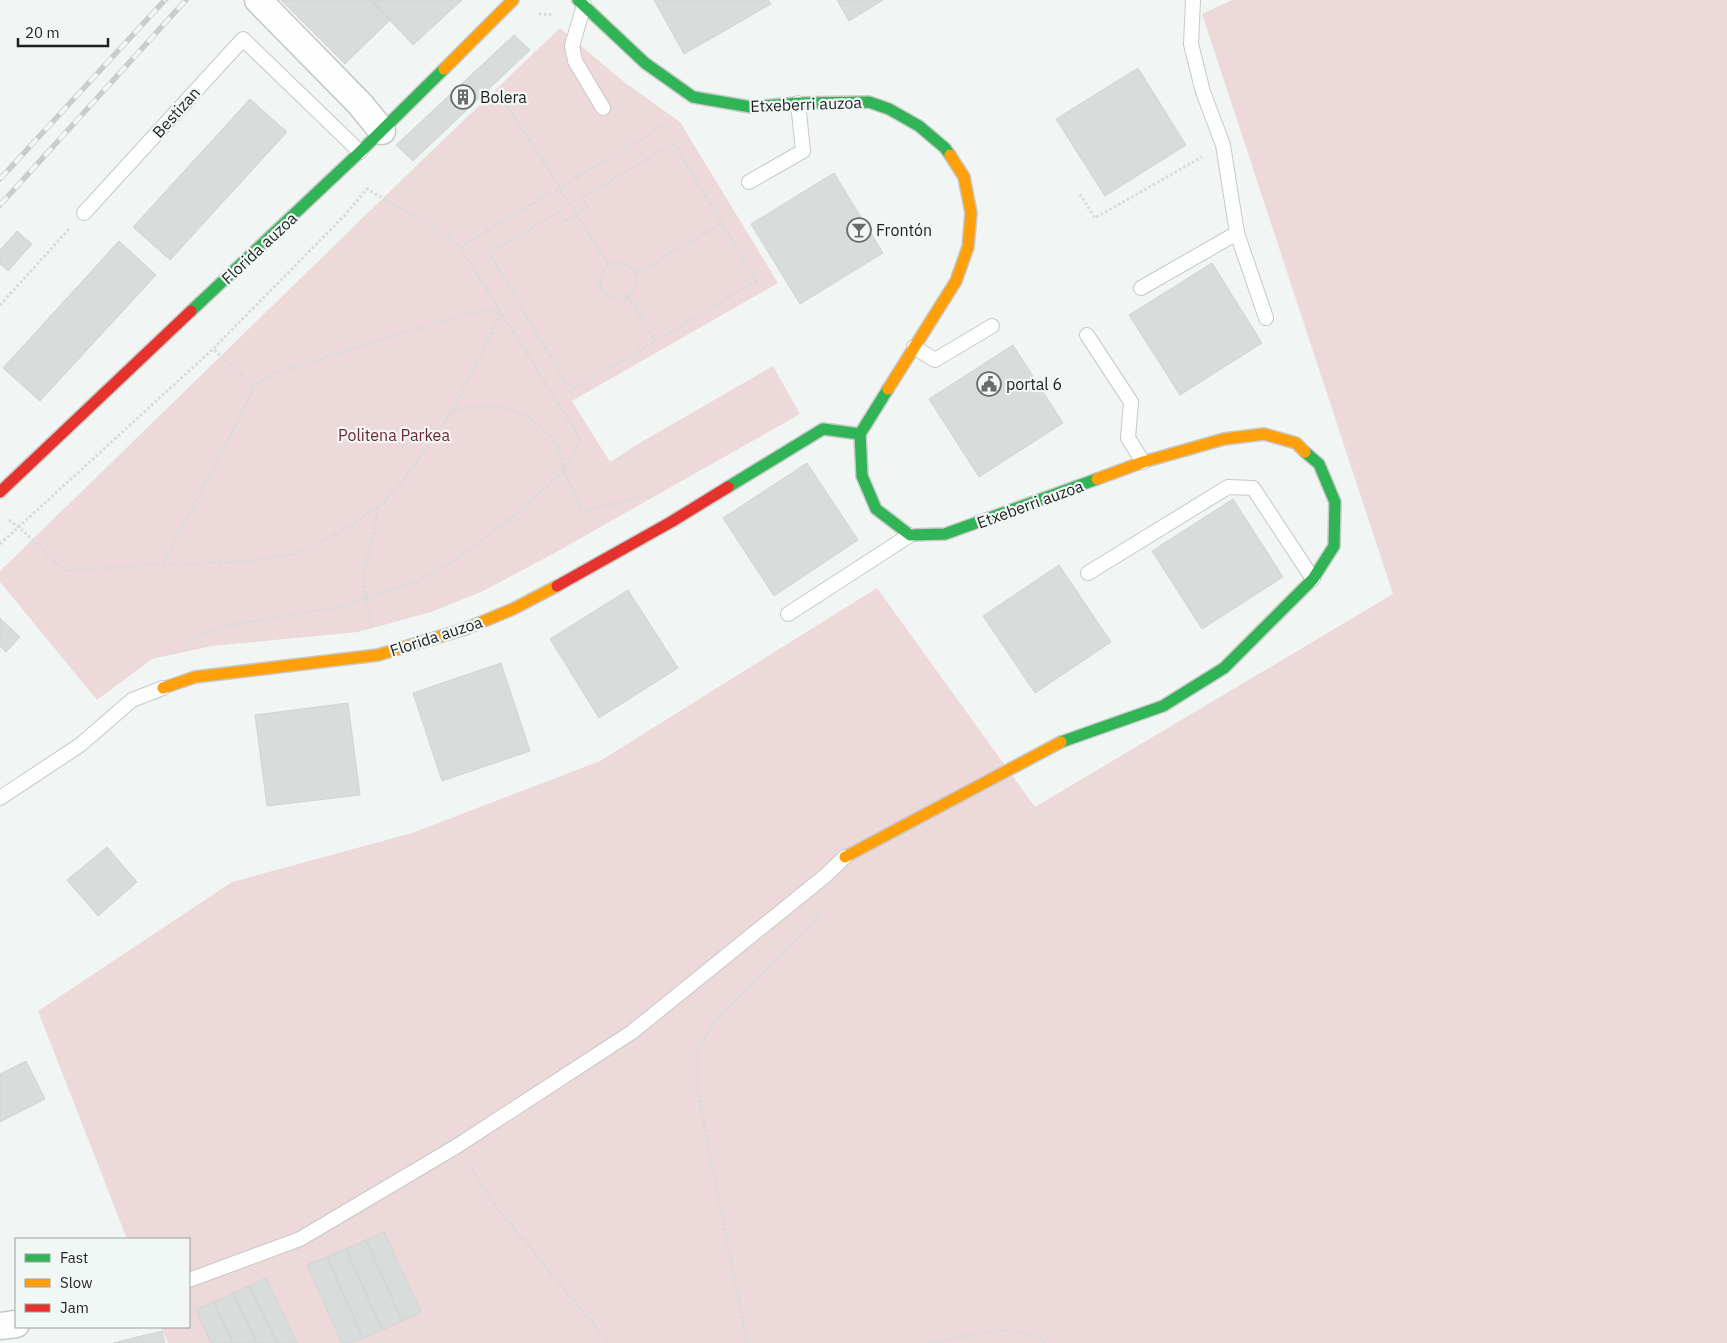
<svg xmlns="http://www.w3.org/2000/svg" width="1727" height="1343" viewBox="0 0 1727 1343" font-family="'IBM Plex Sans',sans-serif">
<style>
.green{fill:#eed9da}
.building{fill:#d8dcdb;stroke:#d1d4d3}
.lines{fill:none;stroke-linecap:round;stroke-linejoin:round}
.lane-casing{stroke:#c6c9c7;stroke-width:16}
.street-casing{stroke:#c6c9c7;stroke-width:29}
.fast-casing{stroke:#c6c9c7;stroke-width:14}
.slow-casing{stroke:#c6c9c7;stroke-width:14}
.jam-casing{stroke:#c6c9c7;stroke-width:14}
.path{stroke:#d9dada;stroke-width:3;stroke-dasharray:2.5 2.5;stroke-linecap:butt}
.lane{stroke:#fdfefd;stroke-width:14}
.street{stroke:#fdfefd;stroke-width:26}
.fast{stroke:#30b455;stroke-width:11}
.slow{stroke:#ff9f0a;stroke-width:11}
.jam{stroke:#e5322d;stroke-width:11}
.rail-casing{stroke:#ccc;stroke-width:5.5}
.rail{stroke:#f0f7f5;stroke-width:4;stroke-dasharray:11;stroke-linecap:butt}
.labels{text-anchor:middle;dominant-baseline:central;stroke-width:4.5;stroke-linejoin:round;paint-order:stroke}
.poi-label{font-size:16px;fill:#1e2120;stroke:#f0f7f5;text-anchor:start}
.street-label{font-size:16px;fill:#1e2120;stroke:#f0f7f5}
.park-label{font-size:16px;fill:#6e2936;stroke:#f0f7f5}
</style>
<rect width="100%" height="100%" fill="#f1f6f4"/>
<!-- green -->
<path class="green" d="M1232,0H1727V1343H168L161,1327H189V1239H127L38,1011L232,882L412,833L600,761L877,588L1035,807L1393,594L1202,14Z
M560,28L624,82L680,122L778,283L572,401L610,462L638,444L773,366L800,414L551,555L483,591L431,612L358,632L212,646L152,659L97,700L0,582V571L417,165Z"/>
<!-- building -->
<path class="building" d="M281,0H371L390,20L345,64Z
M371,0H462L413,45Z
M654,0H768L771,4L684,54Z
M837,0H883L849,21Z
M514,35L530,50L413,161L396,145Z
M1138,68L1186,145L1105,196L1056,119Z
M250,99L287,132L170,260L133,227Z
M834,173L883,253L800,304L751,224Z
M17,231L32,244L8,271L0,264V250Z
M119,241L156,275L40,401L3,368Z
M1212,263L1262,343L1180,395L1129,315Z
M1013,345L1063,423L979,477L929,399Z
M807,463L858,540L774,596L723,518Z
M1233,499L1283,577L1202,629L1152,551Z
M1059,565L1111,642L1035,693L983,616Z
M628,590L678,668L599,718L550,639Z
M0,618L20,637L6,652L0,646Z
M501,663L530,751L442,781L413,693Z
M348,703L360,795L267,806L255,715Z
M107,847L137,882L98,916L67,880Z
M26,1061L45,1099L0,1122V1074Z
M384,1232L421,1312L402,1321L366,1240Z
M366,1240L402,1321L382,1330L346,1249Z
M346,1249L382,1330L363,1338L327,1257Z
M327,1257L363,1338L350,1343H342L307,1265Z
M266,1278L297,1343H277L249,1286Z
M249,1286L277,1343H257L233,1293Z
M233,1293L257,1343H233L214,1302Z
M214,1302L233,1343H211L196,1310Z
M162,1331L165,1343H113Z"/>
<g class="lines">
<!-- lane casing -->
<g class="lane-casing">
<path id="lane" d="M1193,0L1191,44L1203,92L1223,145L1237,233L1266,318
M584,5L572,46L575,61L603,108
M749,182L803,151L798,103
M84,213L243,39L360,152
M1141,288L1237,233
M1087,335L1131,402L1128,438L1143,462
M914,347L935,360L992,326
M1088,573L1228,487L1253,488L1313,579
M788,614L910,535
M0,798L80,745L132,700L163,688
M189,1280L300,1239L457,1146L632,1032L825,876L845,857"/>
</g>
<!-- street casing -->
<g class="street-casing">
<path id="street" d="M258,0L360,104L382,131
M0,1326L16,1324"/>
</g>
<!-- fast casing -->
<g class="fast-casing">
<path id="fast" d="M578,0L645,63L693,97L751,107L798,103L869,102L889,109L919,126L945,148L950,155
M191,311L360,152L444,69
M888,389L860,434L862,476L876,509L910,535L945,534L1097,479
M728,487L823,429L860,434
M1061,742L1163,706L1224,668L1313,579L1334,546L1335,502L1319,464L1305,452"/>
</g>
<!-- slow casing -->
<g class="slow-casing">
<path id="slow" d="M444,69L513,0
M888,389L956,281L968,247L971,213L964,177L950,155
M1097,479L1143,462L1224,439L1264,434L1296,443L1305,452
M163,688L195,677L378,655L465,629L513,609L557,586
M845,857L1061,742"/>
</g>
<!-- jam casing -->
<g class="jam-casing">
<path id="jam" d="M0,492L191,311
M557,586L671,522L728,487"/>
</g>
<!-- path -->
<path class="path" d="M539,14L553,15
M499,93L609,265
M674,143L756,281L571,391L489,253L558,212L565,222L587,207L582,198Z
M1080,194L1095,218L1202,157
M460,247L670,122
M600 281a18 18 0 1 1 36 0a18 18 0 1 1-36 0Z
M635,274L721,224
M628,297L656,341
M0,305L70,228
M454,410L476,406L504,407L528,417L546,431L558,447L564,471L582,511L648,496L650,499
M9,520L19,527L64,571L163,564L246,562L295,554L342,531L379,506L408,475L453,410L488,341L500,310L467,313L272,374L254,386
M0,544L213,349L345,215L367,189V187
M163,563L238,421L254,386L213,349
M372,627L365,599L363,579L379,506
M187,649L188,645L201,634L231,625L338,607L365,599L418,581L463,555L510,519L564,471L581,440L460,247L442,232L367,189
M469,1165L497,1208L609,1343
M747,1343L698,1093L697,1052L714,1022L815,921L819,911
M931,1343C959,1337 1010,1323 1036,1336C1039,1337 1042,1341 1045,1343"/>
<!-- lane -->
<use href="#lane" class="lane"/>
<!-- street -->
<use href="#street" class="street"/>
<!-- fast -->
<use href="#fast" class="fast"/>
<!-- slow -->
<use href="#slow" class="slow"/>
<!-- jam -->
<use href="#jam" class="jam"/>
<!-- rail casing -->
<g class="rail-casing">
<path id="rail" d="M0,179L165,0
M0,205L186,0"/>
</g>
<!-- rail -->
<use href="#rail" class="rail"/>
</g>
<!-- icons -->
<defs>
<g id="building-ring" transform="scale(1.25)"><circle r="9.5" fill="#f0f7f5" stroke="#686c6a" stroke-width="1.5"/><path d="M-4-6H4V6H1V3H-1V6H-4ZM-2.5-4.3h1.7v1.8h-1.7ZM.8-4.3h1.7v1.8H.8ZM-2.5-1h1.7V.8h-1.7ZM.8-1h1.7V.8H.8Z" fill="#686c6a"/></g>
<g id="bar-ring" transform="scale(1.25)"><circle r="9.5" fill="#f0f7f5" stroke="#686c6a" stroke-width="1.5"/><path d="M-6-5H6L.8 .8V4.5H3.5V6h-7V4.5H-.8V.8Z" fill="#686c6a"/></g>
<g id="civic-ring" transform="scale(1.25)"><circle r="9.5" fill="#f0f7f5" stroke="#686c6a" stroke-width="1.5"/><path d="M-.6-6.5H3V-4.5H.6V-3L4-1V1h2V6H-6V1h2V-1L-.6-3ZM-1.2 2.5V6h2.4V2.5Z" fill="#686c6a"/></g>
</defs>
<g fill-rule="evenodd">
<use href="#building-ring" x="463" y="97"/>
<use href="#bar-ring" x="859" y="230"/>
<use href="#civic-ring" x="989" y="384"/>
</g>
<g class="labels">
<!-- poi labels -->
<g class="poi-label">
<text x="480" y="97">Bolera</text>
<text x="876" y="230">Frontón</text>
<text x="1006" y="384">portal 6</text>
</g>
<!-- street labels -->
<g class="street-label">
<text transform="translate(806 104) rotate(-2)">Etxeberri auzoa</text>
<text transform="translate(176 112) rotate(-48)">Bestizan</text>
<text transform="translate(259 248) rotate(-43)">Florida auzoa</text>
<text transform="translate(1030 504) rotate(-20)">Etxeberri auzoa</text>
<text transform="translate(436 636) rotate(-18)">Florida auzoa</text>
</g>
<!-- park labels -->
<g class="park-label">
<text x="394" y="435">Politena Parkea</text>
</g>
</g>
<!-- legend -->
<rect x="15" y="1238" width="175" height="90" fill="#f0f7f5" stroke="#9ca1a0"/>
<rect x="25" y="1254" width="25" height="8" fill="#30b455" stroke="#9ca1a0"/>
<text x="60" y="1263" font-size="15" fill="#1e2120">Fast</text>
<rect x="25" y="1279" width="25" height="8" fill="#ff9f0a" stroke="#9ca1a0"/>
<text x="60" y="1288" font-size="15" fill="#1e2120">Slow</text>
<rect x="25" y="1304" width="25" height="8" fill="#e5322d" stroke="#9ca1a0"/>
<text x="60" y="1313" font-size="15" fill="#1e2120">Jam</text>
<!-- scale -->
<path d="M18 38v8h90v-8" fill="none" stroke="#1e2120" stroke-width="2.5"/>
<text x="25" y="38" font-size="15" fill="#1e2120" stroke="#f0f7f5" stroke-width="4" paint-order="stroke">20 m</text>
</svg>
